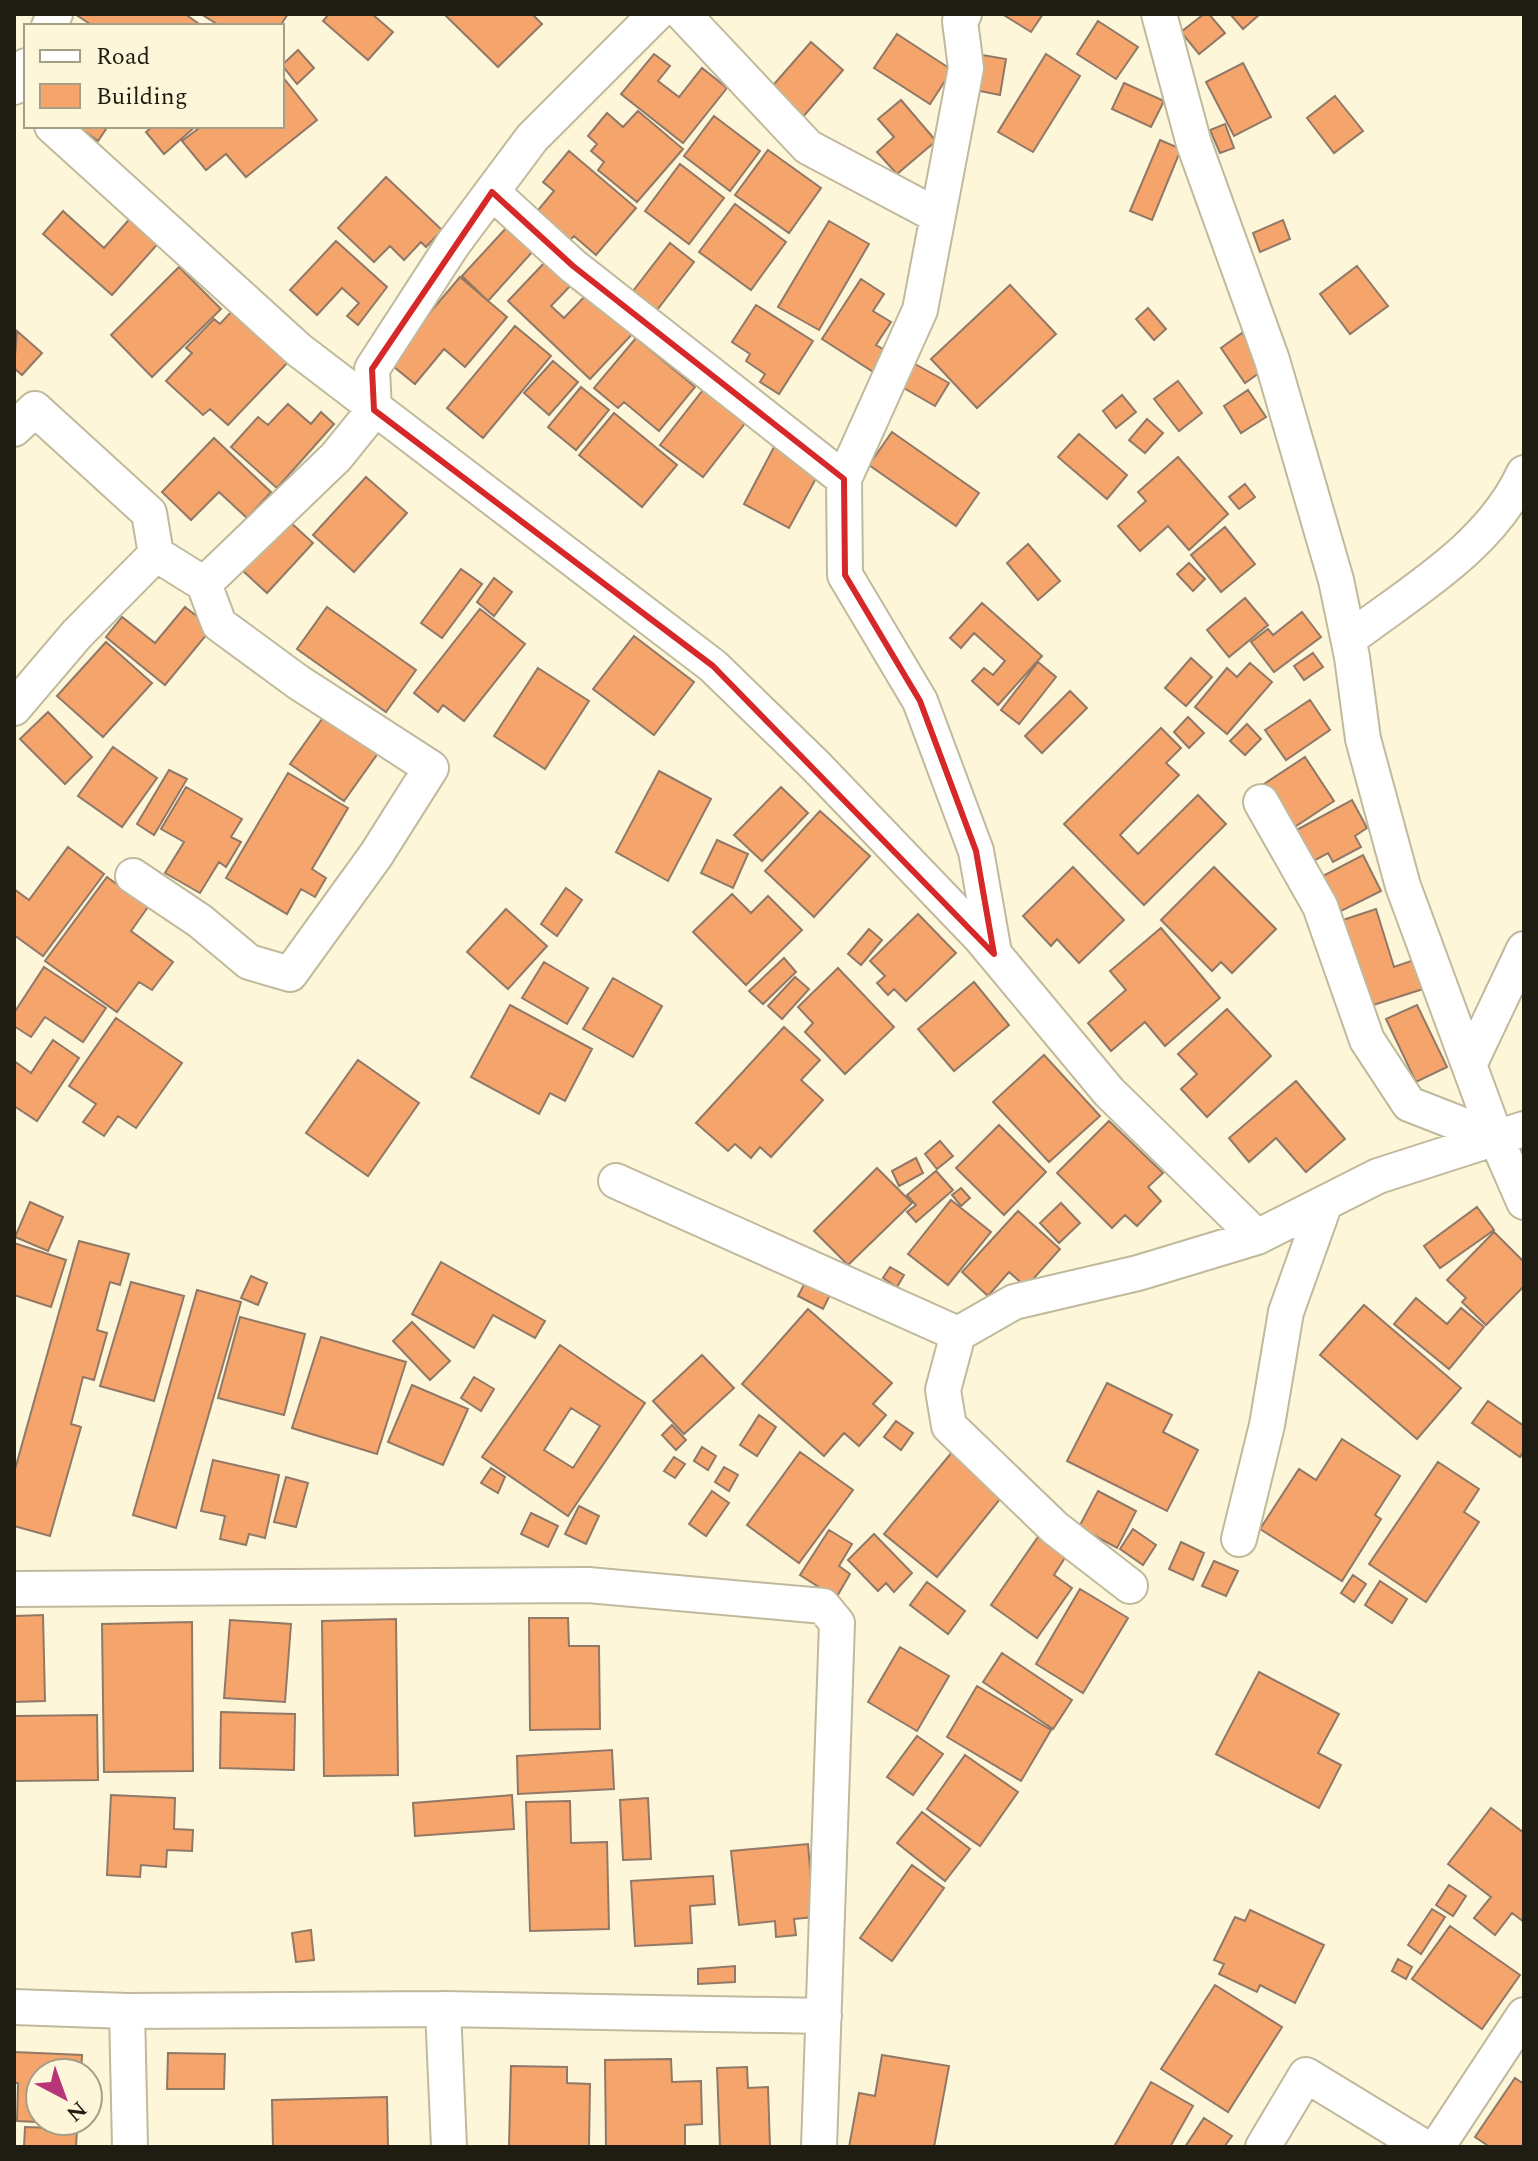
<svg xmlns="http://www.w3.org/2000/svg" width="1538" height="2161" viewBox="0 0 1538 2161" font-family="Spectral,serif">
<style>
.building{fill:#f5a56b;stroke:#917867;stroke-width:2;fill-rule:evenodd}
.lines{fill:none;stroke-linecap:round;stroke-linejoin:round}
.street-casing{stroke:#c0b99c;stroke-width:38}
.street{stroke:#fff;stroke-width:34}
.marked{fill:none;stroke:#d62828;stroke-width:6;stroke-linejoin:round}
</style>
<rect width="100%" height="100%" fill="#fef6d8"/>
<!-- building -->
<path class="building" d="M75,14H185L202,26H93Z
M201,14H288L280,26H220Z
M329,14H372L393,32L368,60L323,21Z
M444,14H532L542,24L498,67Z
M1002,14H1043L1031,32Z
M1204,14H1209L1225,33L1199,54L1181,32Z
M1230,14H1260L1243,29Z
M1098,21L1138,47L1116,79L1077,54Z
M897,34L952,70L930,104L874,68Z
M811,42L843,70L802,118L769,90Z
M298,50L314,68L297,84L282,65Z
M654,54L670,66L658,81L679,97L702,68L727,88L683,143L621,94Z
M1046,54L1080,76L1033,152L998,132Z
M982,55L1006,59L1000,95L975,90Z
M1243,63L1271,117L1234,136L1206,82Z
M282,76L317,120L246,177L226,154L206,170L182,141L202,126H282Z
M1124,83L1164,101L1151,127L1112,109Z
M1335,96L1363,131L1334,153L1307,118Z
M901,100L936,141L897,174L877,152L894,137L878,119Z
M638,111L683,149L637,202L598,170L604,162L591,151L597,144L588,136L607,113L623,127Z
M714,116L760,151L730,191L684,156Z
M1225,124L1234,148L1220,153L1210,130Z
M77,126H108L98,141Z
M153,126H196L164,154L146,132Z
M1160,140L1181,149L1152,220L1130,211Z
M768,150L821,188L789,233L735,195Z
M569,151L636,208L596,255L574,236L568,242L535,214L554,191L543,182Z
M680,164L724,198L689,244L645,211Z
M386,177L442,230L426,247L421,242L404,260L390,246L374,262L338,228Z
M735,204L786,242L751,290L699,252Z
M63,211L104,248L134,214L162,239L112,295L43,234Z
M1283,220L1290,239L1260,252L1253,233Z
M829,221L869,244L819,330L778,307Z
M508,226L534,250L488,301L462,276Z
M336,241L387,287L358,325L347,316L359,303L342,288L317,315L290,290Z
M670,243L694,262L657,310L633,291Z
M547,260L573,283L551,306L564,318L591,290L635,331L590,379L508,301Z
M1357,266L1388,306L1350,334L1320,294Z
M179,267L221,309L152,377L111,335Z
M460,277L507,317L465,367L444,349L415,384L388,362Z
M861,279L884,294L873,311L891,322L876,345L888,352L875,373L822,339Z
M1010,285L1056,334L977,408L931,359Z
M756,305L813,341L779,394L760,382L765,374L746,361L750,354L732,342Z
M1148,308L1166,329L1154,340L1136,319Z
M233,310L288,362L228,425L210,409L203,415L166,381L192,353L186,348L214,319L220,324Z
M515,326L551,356L483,438L447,408Z
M17,331L42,353L22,375L14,368Z
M1242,333L1266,368L1245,383L1221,348Z
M636,338L695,387L659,431L624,402L618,408L594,388Z
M553,361L578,382L549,415L524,393Z
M915,364L949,383L935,406L902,387Z
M1178,381L1202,413L1179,431L1154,399Z
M581,387L609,410L576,450L548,427Z
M703,390L746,422L703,477L660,445Z
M1248,390L1266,417L1241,433L1224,406Z
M1122,395L1136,412L1116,428L1103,411Z
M288,404L311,424L321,412L334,424L277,488L231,447L258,417L268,425Z
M614,413L677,465L642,507L579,455Z
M1147,419L1163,433L1145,453L1129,440Z
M892,432L979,493L956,526L869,465Z
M1079,434L1127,475L1107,499L1058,457Z
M214,438L271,492L247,518L219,492L191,520L162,492Z
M774,447L820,471L789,528L744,504Z
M1178,457L1228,514L1189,550L1168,526L1140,551L1118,526L1146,501L1138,492Z
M366,477L407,513L354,572L313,535Z
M1245,484L1255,497L1239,509L1229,497Z
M289,521L313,543L267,593L243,571Z
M1225,527L1255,564L1221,592L1191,555Z
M1028,544L1060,581L1038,600L1007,563Z
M1189,563L1205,579L1193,591L1177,574Z
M461,569L482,584L442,638L421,623Z
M494,578L512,592L494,616L477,602Z
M1245,598L1268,625L1229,657L1207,630Z
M982,603L1042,656L998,705L972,681L984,668L993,675L1005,661L974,633L961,648L950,638Z
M185,607L212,628L165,685L106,637L122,617L155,643Z
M327,607L416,670L386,712L297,649Z
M480,609L525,644L464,721L443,705L438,712L414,693Z
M1302,612L1321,637L1274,672L1251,642L1268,629L1273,635Z
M634,636L694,682L654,735L593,689Z
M106,642L152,683L103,737L57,696Z
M1313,653L1323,667L1304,680L1294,666Z
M1191,658L1212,677L1186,706L1165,688Z
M1038,662L1056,677L1019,724L1001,710Z
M1250,663L1272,682L1227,734L1195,707L1227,668L1237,677Z
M538,668L589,701L545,769L494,736Z
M1070,691L1087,708L1042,753L1025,736Z
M1310,700L1330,730L1286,760L1265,730Z
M48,712L92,757L65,784L20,739Z
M327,712L381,749L344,801L290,764Z
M1188,717L1204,733L1189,748L1174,732Z
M1247,724L1261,739L1245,755L1230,741Z
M1161,728L1181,748L1166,763L1179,775L1120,835L1138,854L1198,795L1226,824L1144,905L1064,824Z
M113,747L157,778L122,827L78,796Z
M1305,757L1334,801L1293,828L1264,784Z
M169,770L187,779L154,835L137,824Z
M659,771L711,799L668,881L616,852Z
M288,773L348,808L312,869L326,878L315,897L301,889L287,914L226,878Z
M186,787L242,819L231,837L241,842L226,867L219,862L200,893L165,873L184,842L161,829Z
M781,787L808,813L762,861L734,835Z
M1352,800L1367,828L1355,836L1361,847L1333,862L1328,853L1308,864L1291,833Z
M820,811L870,856L814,917L765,871Z
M717,840L748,854L733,888L701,873Z
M68,847L104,874L43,956L14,935V889L29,900Z
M1363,855L1381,891L1339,912L1321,877Z
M1073,867L1124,920L1079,963L1057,939L1051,946L1023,916Z
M1214,867L1276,929L1232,973L1221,962L1212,971L1161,920Z
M107,877L148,907L131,931L173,962L152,990L139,982L117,1012L45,961Z
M566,888L582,900L557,936L541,924Z
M732,894L751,913L768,896L802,930L746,985L693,932Z
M506,909L547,946L508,989L467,952Z
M1376,909L1394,967L1414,960L1423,989L1367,1007L1340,921Z
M918,914L956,953L906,1001L894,989L888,995L877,983L885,976L870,961Z
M1161,928L1220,998L1165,1046L1145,1022L1111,1051L1088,1023L1126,990L1110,971Z
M869,929L882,940L861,965L848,954Z
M784,958L796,972L763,1004L749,991Z
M544,962L588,988L567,1024L522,998Z
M44,967L106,1008L83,1042L45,1017L31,1037L14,1026V1013Z
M838,968L894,1027L845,1074L805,1032L813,1023L798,1007Z
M795,977L809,989L782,1019L768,1006Z
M613,978L662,1006L633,1057L583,1029Z
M974,982L1009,1025L954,1071L918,1029Z
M510,1005L592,1049L565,1101L550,1093L539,1114L471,1077Z
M1417,1005L1447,1067L1416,1082L1386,1019Z
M1227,1009L1271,1056L1207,1117L1181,1089L1197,1074L1178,1054Z
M116,1018L182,1063L136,1128L118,1116L104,1136L83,1122L96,1104L69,1086Z
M784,1027L820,1060L801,1080L823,1100L771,1157L760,1147L751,1158L735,1144L728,1151L696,1123Z
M53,1040L79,1058L37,1121L14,1106V1061L31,1073Z
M1044,1055L1100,1116L1049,1162L993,1102Z
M358,1060L419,1103L368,1176L306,1133Z
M1296,1081L1345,1139L1306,1172L1276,1138L1249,1162L1229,1138Z
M1109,1121L1163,1173L1148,1187L1161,1201L1137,1226L1125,1215L1112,1228L1057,1173Z
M999,1125L1046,1172L1004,1215L956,1168Z
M940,1141L953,1156L937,1169L925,1154Z
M916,1158L923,1173L899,1186L892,1171Z
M877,1168L912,1203L848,1265L814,1231Z
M936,1171L953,1190L916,1222L907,1212L916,1205L907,1195Z
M961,1188L970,1198L961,1206L952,1195Z
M951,1200L991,1232L948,1285L908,1254Z
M30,1202L63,1217L48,1251L15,1237Z
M1061,1203L1080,1223L1059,1243L1040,1223Z
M1477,1207L1494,1230L1440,1268L1424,1246Z
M1018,1211L1060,1249L1026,1287L1009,1272L988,1296L962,1272Z
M1494,1232L1524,1262V1286L1486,1325L1462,1302L1466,1298L1447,1280Z
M79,1241L129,1254L120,1285L110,1282L97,1330L107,1333L94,1380L83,1377L71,1424L81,1427L50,1536L14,1526V1473Z
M14,1243L66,1260L51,1307L14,1295Z
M441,1262L545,1321L535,1338L493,1315L474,1348L412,1314Z
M890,1267L904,1275L897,1287L883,1278Z
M251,1276L267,1283L258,1305L241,1298Z
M807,1279L832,1291L823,1309L798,1296Z
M131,1282L184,1296L154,1401L100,1386Z
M197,1290L241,1302L176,1528L133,1515Z
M1416,1298L1447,1324L1461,1308L1484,1327L1449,1369L1394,1324Z
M1364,1305L1461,1388L1417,1439L1320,1355Z
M808,1309L892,1383L873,1404L886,1415L859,1446L844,1433L824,1456L742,1384Z
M240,1317L305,1334L284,1415L218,1398Z
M412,1322L450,1361L430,1380L393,1341Z
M321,1337L406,1362L377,1454L292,1428Z
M560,1345L645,1403L568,1516L482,1457ZM571,1408L600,1426L573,1468L544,1450Z
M702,1355L734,1388L684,1434L653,1401Z
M474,1377L494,1389L481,1411L461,1398Z
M1107,1383L1172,1415L1163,1432L1198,1450L1167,1511L1067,1461Z
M412,1385L468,1409L443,1465L388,1442Z
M1488,1401L1524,1426V1451L1520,1457L1472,1423Z
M759,1415L776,1427L757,1456L740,1445Z
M896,1421L913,1433L901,1450L884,1437Z
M672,1425L686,1440L676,1450L662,1435Z
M1342,1439L1400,1476L1375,1515L1381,1519L1342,1581L1260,1529L1299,1469L1316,1480Z
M702,1447L716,1456L708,1470L694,1461Z
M953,1451L1005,1493L937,1577L884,1534Z
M800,1452L853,1490L799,1563L747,1525Z
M674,1457L685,1464L675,1478L664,1471Z
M213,1460L279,1475L265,1538L249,1534L246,1545L220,1539L225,1516L201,1511Z
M1438,1462L1479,1489L1464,1512L1479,1522L1426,1602L1369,1564Z
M724,1467L738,1475L729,1491L715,1482Z
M491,1468L505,1477L498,1493L481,1483Z
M286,1477L308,1483L296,1527L274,1522Z
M712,1491L729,1503L706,1536L689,1524Z
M1098,1491L1136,1511L1117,1548L1079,1527Z
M579,1506L599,1516L586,1544L565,1534Z
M531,1513L558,1526L548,1547L521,1534Z
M1133,1529L1156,1545L1143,1565L1120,1549Z
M829,1530L852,1544L839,1566L850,1574L836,1598L800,1575Z
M874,1534L912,1573L894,1592L886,1583L878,1591L848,1560Z
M1038,1537L1066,1556L1054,1575L1072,1588L1037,1638L991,1605Z
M1181,1542L1204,1553L1193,1580L1169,1569Z
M1214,1561L1238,1571L1226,1596L1202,1586Z
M1353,1575L1366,1584L1354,1602L1341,1593Z
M1380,1581L1407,1599L1392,1623L1365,1605Z
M927,1582L965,1611L948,1634L910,1605Z
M1080,1589L1128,1618L1083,1693L1036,1664Z
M43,1615L45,1701L14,1702V1616Z
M529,1618H568L569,1646H599L600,1729L530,1730Z
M396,1619L398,1775L324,1776L322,1621Z
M230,1620L291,1624L285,1702L224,1698Z
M192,1622L193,1771L104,1772L102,1624Z
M900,1647L949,1676L917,1731L868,1702Z
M1002,1653L1072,1700L1053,1729L983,1682Z
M1259,1672L1339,1714L1318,1753L1341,1765L1319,1808L1216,1754Z
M977,1686L1051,1730L1021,1781L947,1737Z
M221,1712L295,1714L294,1770L220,1768Z
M97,1715L98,1780L14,1781V1716Z
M917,1736L943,1754L913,1795L887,1777Z
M612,1750L614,1789L518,1794L517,1756Z
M965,1755L1018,1792L980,1846L927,1809Z
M111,1795L175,1798L174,1829L193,1830L192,1851L167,1850L166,1867L141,1865L140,1877L107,1875Z
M512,1795L514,1829L415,1836L413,1803Z
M648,1798L651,1859L623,1860L620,1800Z
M570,1801L571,1843L607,1842L609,1929L530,1931L526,1802Z
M1491,1808L1524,1833V1922L1512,1913L1495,1935L1474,1918L1491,1897L1448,1864Z
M922,1812L970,1849L945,1881L897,1843Z
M808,1844L814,1917L794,1919L796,1935L776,1937L775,1921L739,1925L731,1851Z
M912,1865L944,1888L892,1961L860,1938Z
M713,1876L715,1904L690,1906L692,1943L635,1946L631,1881Z
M1449,1885L1466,1896L1453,1916L1436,1905Z
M1432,1909L1445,1917L1421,1954L1408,1945Z
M1250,1910L1324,1945L1295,2003L1260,1985L1257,1992L1219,1974L1224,1964L1214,1960L1235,1917L1245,1921Z
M1450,1926L1520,1975L1482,2029L1412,1979Z
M311,1930L314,1960L296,1962L292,1933Z
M1398,1959L1412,1967L1406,1979L1392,1971Z
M735,1966V1982L698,1984V1969Z
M1215,1985L1282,2027L1228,2112L1161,2069Z
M14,2052L82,2055L81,2073H40V2121L58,2123L17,2121L18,2083H14Z
M168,2053L225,2054L224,2089H167Z
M882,2055L949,2066L934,2147H849L859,2093L875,2096Z
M671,2059L672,2082L701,2081L702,2124L685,2125V2147H606L605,2060Z
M511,2066L567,2067V2083L590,2084L589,2147H509Z
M747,2067L748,2088L768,2087L770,2147H720L717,2068Z
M1515,2078L1524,2084V2147H1490L1475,2137Z
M1151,2082L1193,2106L1170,2147H1118L1115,2145Z
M387,2097L388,2147H273L272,2100Z
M1204,2118L1232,2136L1224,2147H1185Z
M25,2127L77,2129L76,2147H24Z"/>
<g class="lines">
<!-- street casing -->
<g class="street-casing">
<path id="street" d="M683,14L808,147L938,216
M964,14L960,21L966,68L920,310L844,479L845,575L920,701L976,851L994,953
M1159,14L1194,144L1272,360L1336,580L1352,657L1363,739L1403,886L1496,1138L1524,1202
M49,26L55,14
M14,87L26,66
M52,126L299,350L713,666L816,766L980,937L1109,1092L1257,1237
M492,192L573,266L844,479
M14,429L35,409L149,513L156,554
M1349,639C1412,591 1490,547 1524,473
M14,708L77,634L156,554L204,584L336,457L374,410L372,369L453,244L532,138L656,14
M1261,802L1320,906L1367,1040L1409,1104L1496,1138
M133,876L200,921L249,962L290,974L376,855L431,768L298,682L219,624L204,584
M1469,1065L1524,949
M616,1181L958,1334L1014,1302L1138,1273L1257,1237L1378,1176L1524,1129
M958,1334L943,1390L949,1426L1055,1528L1130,1586
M1239,1539L1267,1425L1286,1312L1325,1203
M14,1589L588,1585L823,1606L837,1623L819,2147
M14,2007L127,2011L443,2009L824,2016
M443,2009L449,2147
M127,2011L130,2147
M1263,2147L1306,2075L1424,2147
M1437,2147L1524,2015"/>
</g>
<!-- street -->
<use href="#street" class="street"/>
</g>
<!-- marked area -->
<path class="marked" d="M492,192L573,266L844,479L845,575L920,701L976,851L994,954L713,666L374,410L372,369Z"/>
<!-- border -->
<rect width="1538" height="2161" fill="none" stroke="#1f1c11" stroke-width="32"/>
<!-- legend -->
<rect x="24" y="24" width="260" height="104" fill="#fef6d8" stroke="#a59f88" stroke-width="2"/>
<rect x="40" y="50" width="40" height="12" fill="#ffffff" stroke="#a59f88" stroke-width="2"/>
<text x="96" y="64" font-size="24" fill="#1f1c11">Road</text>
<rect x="40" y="84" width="40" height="24" fill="#f5a56b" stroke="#a59f88" stroke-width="2"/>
<text x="96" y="104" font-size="24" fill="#1f1c11">Building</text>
<!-- north arrow -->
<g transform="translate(64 2097) rotate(139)"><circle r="38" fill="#fef6d8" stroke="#a59f88" stroke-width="2"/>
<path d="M0-6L14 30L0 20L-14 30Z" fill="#b83479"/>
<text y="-12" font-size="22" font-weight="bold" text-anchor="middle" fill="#1f1c11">N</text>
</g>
</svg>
